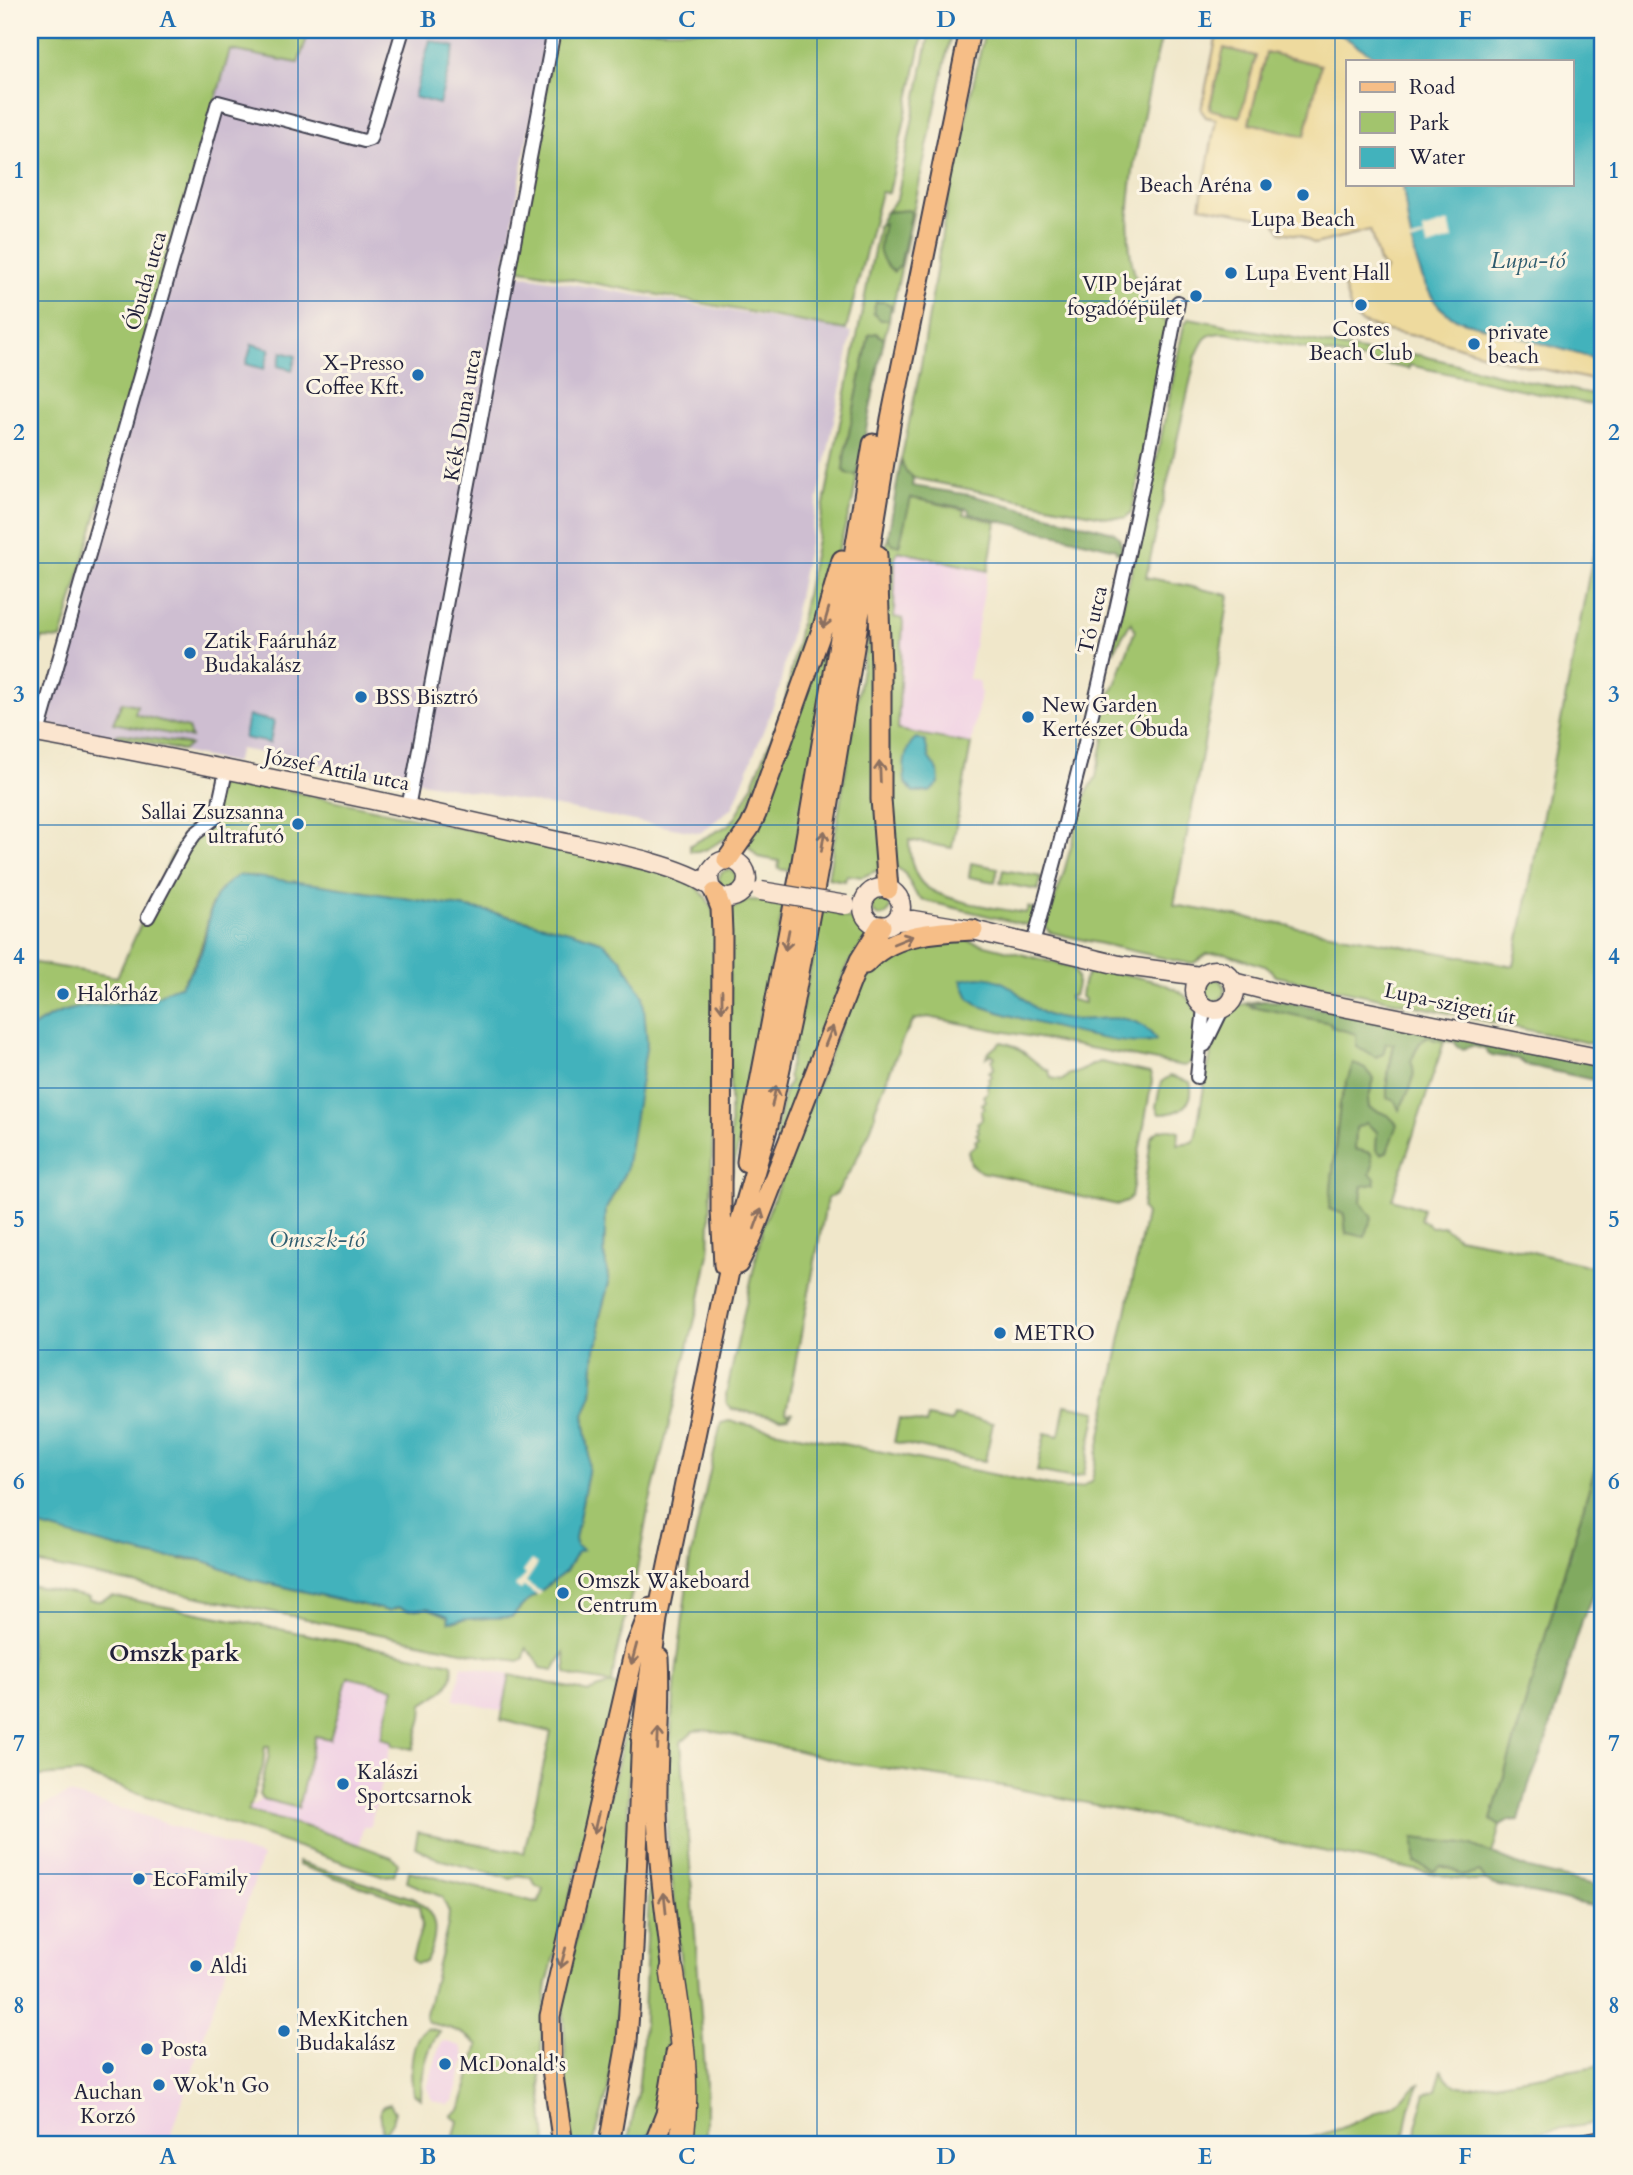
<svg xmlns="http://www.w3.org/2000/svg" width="1633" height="2175" viewBox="0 0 1633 2175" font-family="Cardo,serif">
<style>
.built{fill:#f0d0e4}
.industrial{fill:#cebed1}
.green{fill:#a2c46d;stroke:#627354;stroke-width:2;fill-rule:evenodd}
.forest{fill:#81aa60;stroke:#52664e;stroke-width:2}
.sand{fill:#eeda9e;stroke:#887e6c;stroke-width:2;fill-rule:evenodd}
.water{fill:#42b2bc;stroke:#326a7c;stroke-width:2}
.pier{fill:#f0e7ca}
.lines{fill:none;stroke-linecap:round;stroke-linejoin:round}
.street-casing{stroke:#414050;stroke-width:16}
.secondary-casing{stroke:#414050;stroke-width:21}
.primary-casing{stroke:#414050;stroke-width:23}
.highway-casing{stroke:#414050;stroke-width:26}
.street{stroke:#fff;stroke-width:12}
.secondary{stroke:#fbe5cf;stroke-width:18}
.primary{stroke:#f6be87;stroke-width:19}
.highway{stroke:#f6be87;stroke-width:23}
.secondary-bridge-casing{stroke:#414050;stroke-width:21;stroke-linecap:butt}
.secondary-bridge{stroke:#fbe5cf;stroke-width:18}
.oneway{stroke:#8c7061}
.grid{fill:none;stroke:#1f6fb2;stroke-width:2;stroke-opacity:0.55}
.poi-dot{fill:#1f6fb2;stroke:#fcf5e5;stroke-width:2.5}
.labels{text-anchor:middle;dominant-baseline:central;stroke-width:6;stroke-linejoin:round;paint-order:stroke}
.poi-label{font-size:21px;fill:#22223b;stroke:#fcf5e5;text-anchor:start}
.street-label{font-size:21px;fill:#22223b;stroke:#fcf5e5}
.water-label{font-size:23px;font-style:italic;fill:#2f5c6f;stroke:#fcf5e5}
.neighbourhood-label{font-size:23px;font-weight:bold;fill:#22223b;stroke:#fcf5e5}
.neatline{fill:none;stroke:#1f6fb2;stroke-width:2.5}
.grid-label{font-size:23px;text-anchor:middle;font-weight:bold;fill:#1f6fb2}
</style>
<rect width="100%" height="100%" fill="#fcf5e5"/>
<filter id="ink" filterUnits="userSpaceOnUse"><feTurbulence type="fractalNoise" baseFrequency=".0143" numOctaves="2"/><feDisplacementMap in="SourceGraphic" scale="14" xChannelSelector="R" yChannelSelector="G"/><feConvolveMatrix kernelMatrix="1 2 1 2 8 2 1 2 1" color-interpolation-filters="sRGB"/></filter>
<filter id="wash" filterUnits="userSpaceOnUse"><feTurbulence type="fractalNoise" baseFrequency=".00686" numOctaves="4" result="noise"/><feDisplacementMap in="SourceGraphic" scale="28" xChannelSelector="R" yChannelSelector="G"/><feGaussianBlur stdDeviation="1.57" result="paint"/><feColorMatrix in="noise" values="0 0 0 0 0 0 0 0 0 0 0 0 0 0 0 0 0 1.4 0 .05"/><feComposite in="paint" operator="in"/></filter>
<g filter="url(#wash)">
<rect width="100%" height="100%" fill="#f0e7ca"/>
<!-- built -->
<path class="built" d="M891,550L988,571L968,678L980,682L979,691L981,692L971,744L892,729Z
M462,1665L510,1675L503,1711L454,1700Z
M348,1676L394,1688L381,1738L392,1741L370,1827H363L359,1845L318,1830L248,1811L249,1808L263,1799L298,1808L315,1736L330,1739Z
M69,1794L139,1814L262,1857L168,2145H30V1811Z
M443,2041L461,2046L465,2059L453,2101L448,2105L432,2100L427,2088L439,2048Z"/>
<!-- industrial -->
<path class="industrial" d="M310,30H546L504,272L852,332L779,691L733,807L700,833L240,749L235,763L47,724L113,487L227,47L298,63Z"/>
<!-- green -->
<path class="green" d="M30,30H310L298,63L230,50L61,639L42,638L41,643L30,641Z
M555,30H924L889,193L881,192L846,330L517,269Z
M930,30H952L892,311L891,306L884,302L881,320H889L884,339L876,333L869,335L845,453L843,470L849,475H857L853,500L802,673L737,835C716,838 712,854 690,851V845L729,825L736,817L752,786L784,707L879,225L885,223L900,266L910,210L886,212L897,199Z
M985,30H1164C1155,59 1149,88 1143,118C1131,179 1115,249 1148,306C1151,313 1162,318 1168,323L1132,512L1125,518L1107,517L914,478L905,470L901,460L920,371L947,203Z
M1224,48L1256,56L1241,117L1209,110Z
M1266,52L1321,65L1305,136L1249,123Z
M1189,318L1388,356L1389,352L1419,355L1523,380L1603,396V407L1409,365V369L1225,333C1205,333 1204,338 1196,356L1146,577L1229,595L1220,657L1174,905L1514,966L1603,502V1046L1276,976L1268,967L1224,953L1207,954L1194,963L1181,962L1049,932L1045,926L1062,879L1085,796L1096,777L1104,737L1099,728L1104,706L1115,685L1135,630L1131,622L1114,651L1113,642L1142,530L1184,325Z
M910,497L965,510L964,514L996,522L988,571L898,551L895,557L894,617L903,619L898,730L971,744L952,848L909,840C909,853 912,871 921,882C936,901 1001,909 1026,913L1028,907L1033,909L1035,915L1032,922L1026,925L926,901L917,896L905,874L894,865L890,854L884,634L886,550L888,538L893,544L899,546Z
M873,622L885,867L862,877L847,875L845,881L828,878L869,625Z
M832,631L798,872L778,869L779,861L758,857L745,842L829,632Z
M122,702L137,705L135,714L188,728L191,738L113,723Z
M119,734H124L190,745L183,751L115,736Z
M221,776L668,873L694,883L707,899L716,917L718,968L709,1254L699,1303L649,1505L635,1581L615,1660L612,1684L621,1687L600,1782L547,1983L543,2016L540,2072L546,2145H452L458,2121L451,2116L461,2108L478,2045C464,2031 448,2027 429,2023L425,2018L448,1924L449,1912L442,1897L407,1882L409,1871L539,1903L543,1888L536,1886L532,1878L518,1875L511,1879L438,1859L415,1847L418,1832L524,1853L551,1732L501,1720L510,1675L589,1692L611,1684C597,1677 580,1681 566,1673L564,1652L554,1670L541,1668L535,1657L526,1648L524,1658L519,1661L491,1657L30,1562V1514L183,1560C208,1556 228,1573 250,1579L389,1611L398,1607L407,1610L428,1608L448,1616L449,1622L467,1619L512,1617L523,1605L566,1571L577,1551L575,1539L588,1472L589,1453L584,1415L592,1394L595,1348L601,1336L599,1320L609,1283L604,1253L606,1209L626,1170L530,921L486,911L370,893L211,905C205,936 200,960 180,986C168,988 163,997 151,1000C120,1007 84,1002 54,1015C45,1019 37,1025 30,1029V962L117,977L171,857L194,817L211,819Z
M971,863L998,868L995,882L969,877Z
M719 879a9 9 0 1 1 18 0a9 9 0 1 1-18 0Z
M1003,870L1042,877L1038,890L1000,883Z
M768,896L784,900C776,956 761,1009 750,1064C743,1101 742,1139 731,1176L728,911L748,900L767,901Z
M872 907a9 9 0 1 1 18 0a9 9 0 1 1-18 0Z
M823,906L840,909L839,916L857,921L862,932L868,937L848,964L782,1141H777L775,1137L785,1089L790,1081L788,1075Z
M958,938L1071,967C1081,976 1077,985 1074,996H1069V999L1084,1003L1085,999L1081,997C1082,989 1082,978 1090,973C1101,967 1117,973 1128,975C1183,986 1213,999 1192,1061L1185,1066L1178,1065L928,1017L914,1020L904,1036L875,1109V1117L869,1133L855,1162L837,1193L827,1199L786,1412L788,1414L793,1412L788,1417L781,1418L732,1409L727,1404L726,1395L763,1226L859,978L897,947Z
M1203 990a11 11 0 1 1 22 0a11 11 0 1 1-22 0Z
M1263,1001L1248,1005L1253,1008H1267L1331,1023L1332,1027L1394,1044L1387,1081L1411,1061L1419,1044L1427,1036L1435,1040L1445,1039L1392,1199L1423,1209L1420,1219L1432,1227L1443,1226L1457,1237L1516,1248L1603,1269V1441L1491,1820L1500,1826L1492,1854L1471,1845L1414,1838L1441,1866L1455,1870L1462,1876L1480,1872L1486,1881H1470L1003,1786L845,1762L727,1734L705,1730L693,1731L681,1742L706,2083V2145H688L683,1985L667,1832V1779L676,1675L690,1559L721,1423L729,1421L1065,1489L1082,1487L1092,1480L1146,1214L1142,1209L1151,1138C1158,1128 1167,1127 1179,1131L1178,1144L1192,1142L1195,1139C1201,1110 1209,1038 1226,1017C1235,1005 1248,1001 1263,1001ZM1354,1063L1374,1079L1368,1100L1369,1108L1388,1115L1376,1150L1378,1132L1366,1123L1356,1127L1355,1149L1369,1174L1362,1186L1361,1202L1346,1233L1344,1213L1329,1209L1340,1104Z
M1001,1042C1024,1046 1029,1061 1049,1071L1051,1078L1063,1080L1069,1074C1081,1074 1089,1064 1101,1062L1150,1073L1152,1081L1131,1197L1126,1202L1118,1205L1041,1188L1027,1181L981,1172L971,1164L968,1151L977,1144L975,1141L979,1138L976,1134L979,1132L977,1128L979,1127L977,1123L982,1119L981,1111L985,1108L982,1104L986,1101L983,1096L988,1092L987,1084L990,1082L988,1079L992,1076L989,1072L994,1068L992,1060L995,1057L992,1054L987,1057L989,1052Z
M1170,1076L1190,1082C1196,1105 1178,1114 1159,1114L1156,1107L1161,1082Z
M1065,1405L1097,1411L1084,1474L1073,1478L1037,1471L1045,1433L1059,1436Z
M954,1415L993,1423L985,1461L894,1442L899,1419L926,1424L928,1417L952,1422Z
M30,1586L89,1597V1600L100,1601L112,1596L452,1663C456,1686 440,1693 423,1704L422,1718L413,1749L392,1745V1741L381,1738L394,1688L348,1677L330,1739L315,1736L298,1808L263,1799L259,1795L269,1755V1747H265L263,1766L248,1811L318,1830L392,1857L398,1863L394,1875L384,1876L79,1773L30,1777Z
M634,1695L617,2023L608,2091L593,2145H569L563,2005L565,1983Z
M651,1842L665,1998L669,2071L653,2127L642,2145H627L638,2093L643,2039Z
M298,1862L412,1898C441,1914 438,1936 426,1962L416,1963L412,1958L422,1926L419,1906L298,1865Z
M427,2028L440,2031C426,2048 421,2078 421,2099L413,2094C410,2076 409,2038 427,2028Z
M1603,2065V2121L1517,2136L1485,2145H1415L1416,2126L1426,2093L1436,2090L1442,2070C1448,2083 1455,2087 1470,2087Z
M1420,2083L1410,2107L1403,2145H1288L1342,2128L1394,2105Z
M390,2104L395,2112L392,2122L377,2145H368C388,2137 381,2124 380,2110L383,2106Z"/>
<!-- forest -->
<path class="forest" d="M910,210L911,216L900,266L894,272C874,255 879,247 884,224L878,226L886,212Z
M876,302H884L891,306L889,320H881L873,313Z
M876,333L884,339L857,475H849L843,470L845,453L869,335Z
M901,460L905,470L913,478L912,486L970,495L1113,532C1121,537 1122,545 1122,554L1116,552V549L970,514L968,509L911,498L899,546L893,544L888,538Z
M1263,1001H1283L1603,1064V1082L1526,1065L1518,1059L1490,1055L1485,1049L1472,1046L1463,1049L1457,1047L1455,1042L1435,1040L1427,1036L1419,1044L1411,1061C1419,1078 1407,1094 1399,1110L1395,1101L1387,1098V1081L1394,1044L1386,1043L1383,1054L1376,1057L1356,1047V1034L1332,1027L1331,1023L1247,1005Z
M1353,1063L1365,1069L1374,1079L1368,1100L1369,1108L1388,1115L1397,1124L1387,1152L1381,1154L1376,1150L1377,1132L1366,1123L1356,1128L1355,1149L1371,1153L1373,1165L1370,1174L1375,1178V1184L1362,1186L1361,1202L1372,1218L1365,1237L1346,1233L1344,1214L1329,1209L1340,1104Z
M1603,1441V1559L1594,1591L1582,1621L1543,1751L1529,1784L1519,1821H1509L1500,1826L1491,1820Z
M1414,1838L1471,1845L1529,1869L1603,1887V1906L1601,1908L1494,1885L1486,1881L1480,1872L1462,1876L1455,1870L1441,1866L1434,1871L1415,1863Z"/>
<!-- sand -->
<path class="sand" d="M1218,30H1334L1378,59L1381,61H1348V184H1403C1407,220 1414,276 1438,305C1443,311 1451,315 1456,319L1603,361V382L1514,363L1437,340L1387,331L1362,323L1352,314L1344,287L1380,278L1386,269L1379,262L1370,230L1315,244L1299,235L1281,232L1274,220L1200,206L1216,119L1206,117L1201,110ZM1224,48L1256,56L1240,117L1209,109ZM1266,52L1321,65L1305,136L1249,123Z"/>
<!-- water -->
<path class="water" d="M1334,30H1603V361L1456,319C1450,315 1443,311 1438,305C1414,276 1407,221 1403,184H1572V61H1381Z
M430,40L455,47L439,104L414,97Z
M252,344L270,349L264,369L246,364Z
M282,352L296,356L292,370L278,366Z
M248,716L274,721L270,743L244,738Z
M916,738L925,741L929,758L938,771L939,783L930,792H913L905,782C903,768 904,747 916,738Z
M239,875L322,885L486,911L569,931L601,941L621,959L643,995L647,1043L626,1170L606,1209L604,1253L609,1283L599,1320L601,1336L595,1348L592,1394L584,1415L589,1453L588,1472L575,1539L576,1546L583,1550L577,1552L566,1571L523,1605L512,1617L467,1619L449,1622L448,1616L428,1608L407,1610L398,1607L389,1611L250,1579C231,1574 216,1562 195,1559C183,1557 170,1559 157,1557C114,1548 72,1535 30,1524V1029C37,1025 45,1019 54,1015C82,1003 116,1005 146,1001C160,998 166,988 180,986C190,974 201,957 204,942C212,909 207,894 239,875Z
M978,977C1021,978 1021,1010 1057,1018C1093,1026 1133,1003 1156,1040C1132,1053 1010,1016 980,1006L969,998L961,980Z"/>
<!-- pier -->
<path class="pier" d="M1449,222L1453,239L1428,247L1425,238L1410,243L1409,240L1424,236L1423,230Z
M532,1560L538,1564L526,1582L541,1592L538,1596L524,1586L521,1590L515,1586L526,1575L523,1572Z"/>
</g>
<g filter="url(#ink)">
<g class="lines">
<!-- street casing -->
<g class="street-casing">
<path id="street" d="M38,733L218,102L364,141L370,139L403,30
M408,808L554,30
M148,917L185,848L195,834L216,817L226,771
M1033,944C1091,733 1139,518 1178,302
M1205,1045L1223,1008
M1197,1077L1204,1007"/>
</g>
<!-- secondary casing -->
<g class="secondary-casing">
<path id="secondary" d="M30,732C202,763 374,799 544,838C590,849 674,861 711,887
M709 879a19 19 0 1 1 38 0a19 19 0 1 1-38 0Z
M863 907a19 19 0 1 1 38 0a19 19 0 1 1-38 0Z
M896,921L913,920L973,930L1119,965L1200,976
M1195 990a20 20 0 1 1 40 0a20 20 0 1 1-40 0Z
M1233,982L1288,996L1603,1059"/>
</g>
<!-- primary casing -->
<g class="primary-casing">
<path id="primary" d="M877,555L881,668V799L888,889
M727,860L750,827L756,814L823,627L842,560
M715,893L721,908L722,932L721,1210L724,1265
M865,964C892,933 935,932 973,930
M747,1162L752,1124L800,873L873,444
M738,1264L752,1236L851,981L860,960L881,926
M659,1658C662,1708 656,1758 657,1808C658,1867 668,1926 674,1984
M563,2145L551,2062L550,2016L635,1649L651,1608
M609,2145L627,2042L633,1949L642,1734L657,1619L737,1233L768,1125L791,1016L820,858L891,419L970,30
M654,2145L666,2114L676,2053"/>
</g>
<!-- highway casing -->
<g class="highway-casing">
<path id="highway" d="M672,1971C681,2029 690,2087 681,2145
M1586,2145L1603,2142"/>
</g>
<!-- street -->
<use href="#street" class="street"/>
<!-- secondary -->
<use href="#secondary" class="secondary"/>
<!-- primary -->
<use href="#primary" class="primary"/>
<!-- highway -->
<use href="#highway" class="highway"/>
<!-- secondary-bridge casing -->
<g class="secondary-bridge-casing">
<path id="secondary-bridge" d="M761,891L846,905"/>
</g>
<!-- secondary-bridge -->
<use href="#secondary-bridge" class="secondary-bridge"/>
</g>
<!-- one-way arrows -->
<defs><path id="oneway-shaft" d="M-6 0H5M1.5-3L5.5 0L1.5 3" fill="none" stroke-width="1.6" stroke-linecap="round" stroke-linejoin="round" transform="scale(1.75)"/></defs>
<g class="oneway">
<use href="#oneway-shaft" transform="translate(826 618) rotate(106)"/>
<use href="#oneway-shaft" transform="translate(880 772) rotate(-92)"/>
<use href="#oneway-shaft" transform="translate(823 841) rotate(-81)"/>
<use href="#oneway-shaft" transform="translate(787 940) rotate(101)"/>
<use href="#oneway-shaft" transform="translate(903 940) rotate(-22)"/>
<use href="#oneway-shaft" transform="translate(722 1001) rotate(90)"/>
<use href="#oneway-shaft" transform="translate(829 1036) rotate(-68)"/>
<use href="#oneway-shaft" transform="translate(774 1096) rotate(-78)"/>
<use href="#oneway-shaft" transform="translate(758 1219) rotate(-70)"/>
<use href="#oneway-shaft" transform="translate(634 1654) rotate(105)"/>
<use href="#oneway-shaft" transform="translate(658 1739) rotate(-88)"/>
<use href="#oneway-shaft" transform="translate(596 1823) rotate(103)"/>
<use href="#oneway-shaft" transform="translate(665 1903) rotate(-96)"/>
<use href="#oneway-shaft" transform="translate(563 1958) rotate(105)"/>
</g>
</g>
<!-- grid -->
<path class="grid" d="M298,30V2145M557,30V2145M817,30V2145M1076,30V2145M1335,30V2145M30,301H1603M30,563H1603M30,825H1603M30,1088H1603M30,1350H1603M30,1612H1603M30,1874H1603"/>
<!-- markers -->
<g class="poi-dot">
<circle cx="1266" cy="185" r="7"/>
<circle cx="1303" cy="195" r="7"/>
<circle cx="1231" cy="273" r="7"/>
<circle cx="1196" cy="296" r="7"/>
<circle cx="1361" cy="305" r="7"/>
<circle cx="1474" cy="344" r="7"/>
<circle cx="418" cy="375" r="7"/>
<circle cx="190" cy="653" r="7"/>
<circle cx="361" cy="697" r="7"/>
<circle cx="1028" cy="717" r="7"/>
<circle cx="298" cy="824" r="7"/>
<circle cx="63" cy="994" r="7"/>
<circle cx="1000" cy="1333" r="7"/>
<circle cx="563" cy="1593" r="7"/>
<circle cx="343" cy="1784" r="7"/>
<circle cx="139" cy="1879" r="7"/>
<circle cx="196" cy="1966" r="7"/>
<circle cx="284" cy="2031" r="7"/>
<circle cx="147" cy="2049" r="7"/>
<circle cx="445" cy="2064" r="7"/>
<circle cx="108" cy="2068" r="7"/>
<circle cx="159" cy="2085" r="7"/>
</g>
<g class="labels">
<!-- poi labels -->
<g class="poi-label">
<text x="1252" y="185" text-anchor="end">Beach Aréna</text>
<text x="1303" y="219" text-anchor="middle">Lupa Beach</text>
<text x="1245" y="273">Lupa Event Hall</text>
<text x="1182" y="284" text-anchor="end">VIP bejárat<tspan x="1182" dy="24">fogadóépület</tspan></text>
<text x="1361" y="329" text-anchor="middle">Costes<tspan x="1361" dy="24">Beach Club</tspan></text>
<text x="1488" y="332">private<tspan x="1488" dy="24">beach</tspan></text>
<text x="404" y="363" text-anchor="end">X-Presso<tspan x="404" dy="24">Coffee Kft.</tspan></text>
<text x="204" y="641">Zatik Faáruház<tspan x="204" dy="24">Budakalász</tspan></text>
<text x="375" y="697">BSS Bisztró</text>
<text x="1042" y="705">New Garden<tspan x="1042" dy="24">Kertészet Óbuda</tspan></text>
<text x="284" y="812" text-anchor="end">Sallai Zsuzsanna<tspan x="284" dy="24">ultrafutó</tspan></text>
<text x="77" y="994">Halőrház</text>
<text x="1014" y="1333">METRO</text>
<text x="577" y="1581">Omszk Wakeboard<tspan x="577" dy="24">Centrum</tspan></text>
<text x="357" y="1772">Kalászi<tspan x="357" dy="24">Sportcsarnok</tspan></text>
<text x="153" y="1879">EcoFamily</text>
<text x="210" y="1966">Aldi</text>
<text x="298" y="2019">MexKitchen<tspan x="298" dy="24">Budakalász</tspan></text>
<text x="161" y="2049">Posta</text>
<text x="459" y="2064">McDonald's</text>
<text x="173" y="2085">Wok'n Go</text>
<text x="108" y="2092" text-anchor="middle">Auchan<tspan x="108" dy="24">Korzó</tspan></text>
</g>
<!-- street labels -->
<g class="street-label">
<text transform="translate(146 281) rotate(-74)">Óbuda utca</text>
<text transform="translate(463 415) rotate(-80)">Kék Duna utca</text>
<text transform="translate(1093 620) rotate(-77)">Tó utca</text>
<text transform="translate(337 770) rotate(11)">József Attila utca</text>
<text transform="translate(1450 1004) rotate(12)">Lupa-szigeti út</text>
</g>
<!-- water labels -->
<g class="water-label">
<text x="1528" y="260">Lupa-tó</text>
<text x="317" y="1239">Omszk-tó</text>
</g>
<!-- neighbourhood labels -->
<g class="neighbourhood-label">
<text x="174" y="1653">Omszk park</text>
</g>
</g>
<!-- margin -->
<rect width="1633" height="2175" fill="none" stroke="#fcf5e5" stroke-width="77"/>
<!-- legend -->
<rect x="1346" y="60" width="228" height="126" fill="#fcf5e5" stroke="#a5a1a1" stroke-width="2"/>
<rect x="1360" y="82" width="35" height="10" fill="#f6be87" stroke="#a5a1a1" stroke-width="2"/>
<text x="1409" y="94" font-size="21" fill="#22223b">Road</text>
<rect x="1360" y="112" width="35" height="21" fill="#a2c46d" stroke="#a5a1a1" stroke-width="2"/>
<text x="1409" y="130" font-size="21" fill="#22223b">Park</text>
<rect x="1360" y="147" width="35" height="21" fill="#42b2bc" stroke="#a5a1a1" stroke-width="2"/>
<text x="1409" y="164" font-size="21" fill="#22223b">Water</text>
<rect x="38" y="38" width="1556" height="2098" class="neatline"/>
<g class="grid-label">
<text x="168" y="27">A</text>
<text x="428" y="27">B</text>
<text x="687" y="27">C</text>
<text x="946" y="27">D</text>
<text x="1205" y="27">E</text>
<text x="1465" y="27">F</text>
<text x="19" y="178">1</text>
<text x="1614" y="178">1</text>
<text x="19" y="440">2</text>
<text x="1614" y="440">2</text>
<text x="19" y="702">3</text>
<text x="1614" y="702">3</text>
<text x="19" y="964">4</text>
<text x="1614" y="964">4</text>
<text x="19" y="1227">5</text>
<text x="1614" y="1227">5</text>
<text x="19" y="1489">6</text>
<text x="1614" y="1489">6</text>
<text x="19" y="1751">7</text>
<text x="1614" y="1751">7</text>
<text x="19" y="2013">8</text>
<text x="1614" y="2013">8</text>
<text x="168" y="2164">A</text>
<text x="428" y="2164">B</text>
<text x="687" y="2164">C</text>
<text x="946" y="2164">D</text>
<text x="1205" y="2164">E</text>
<text x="1465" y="2164">F</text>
</g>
</svg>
